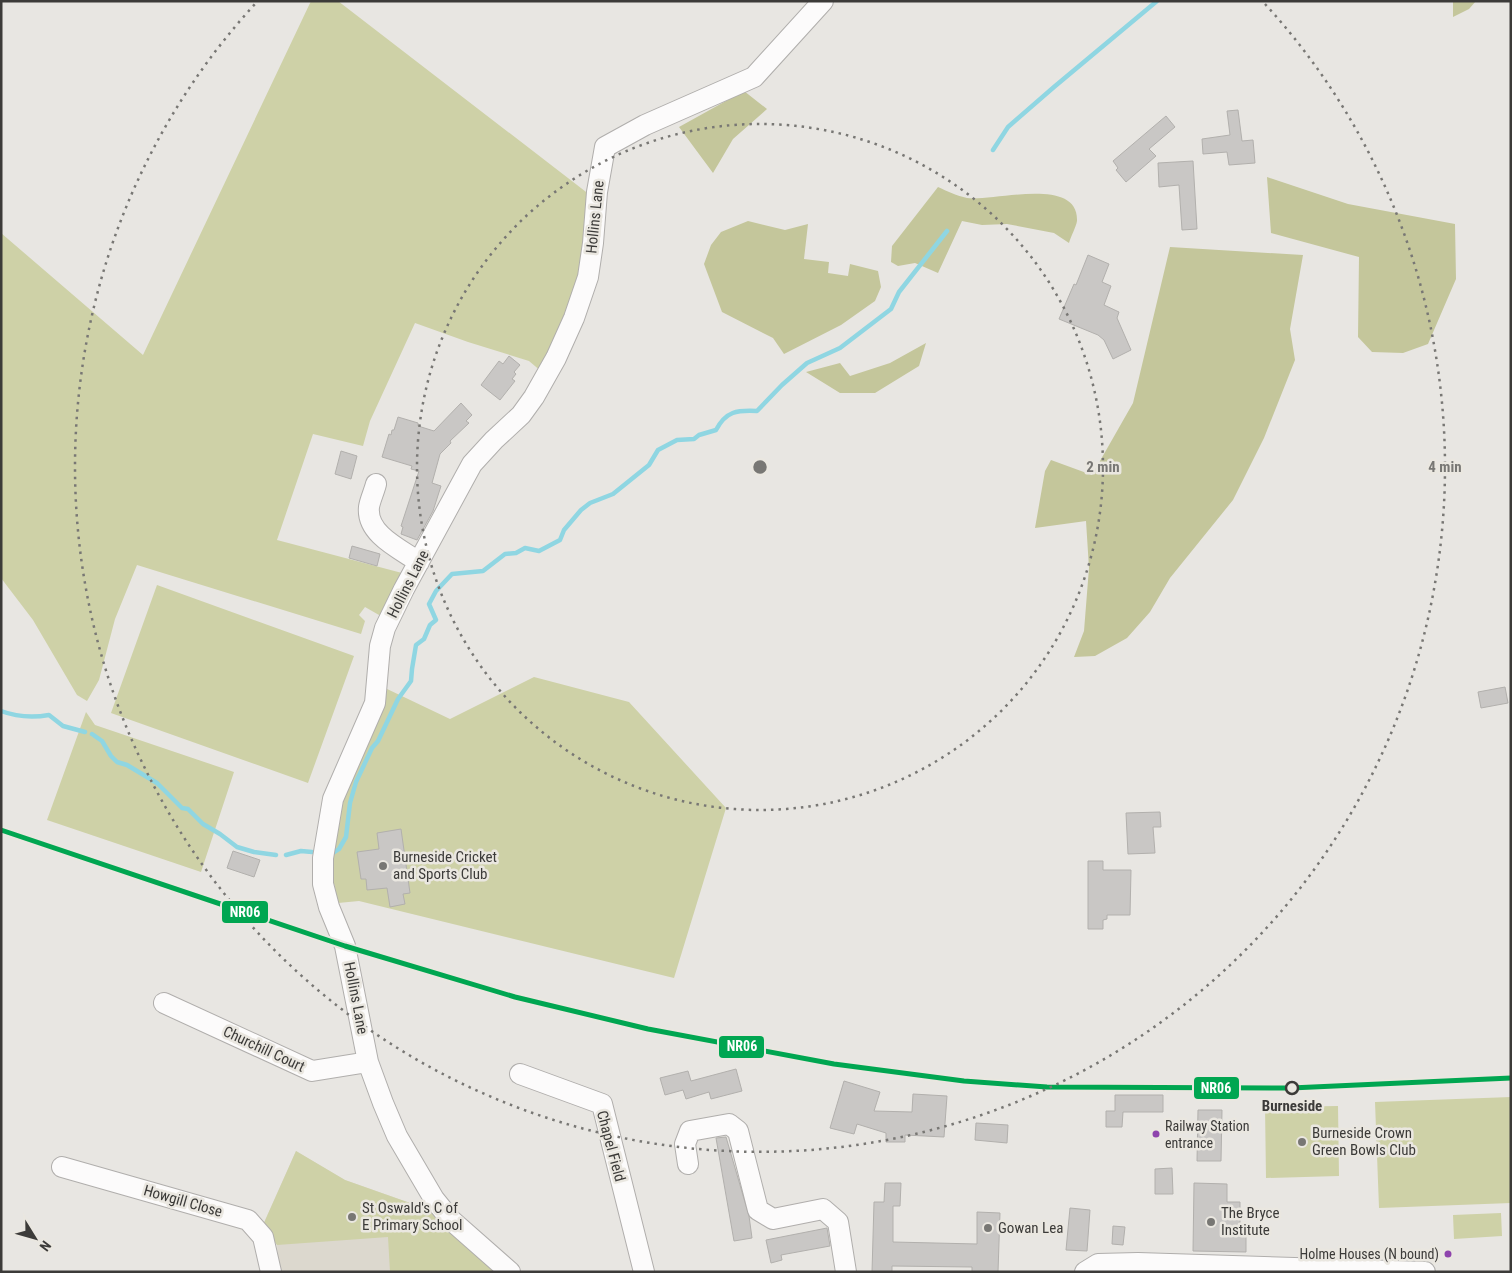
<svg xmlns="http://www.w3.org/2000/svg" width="1512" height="1273" viewBox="0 0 1512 1273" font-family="'Roboto Condensed',sans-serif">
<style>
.built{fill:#dcd8ce}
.green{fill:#ced1a7}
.forest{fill:#c4c69b}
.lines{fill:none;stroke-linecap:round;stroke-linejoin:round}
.stream{stroke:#8fd6e2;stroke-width:4.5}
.building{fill:#c9c7c5;stroke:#b2b0ad}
.minor-casing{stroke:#b0aeac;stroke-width:22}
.minor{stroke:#fcfbfb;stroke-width:20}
.rail-1-casing{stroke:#eae7e0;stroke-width:9}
.rail-1{stroke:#00a651;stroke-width:5}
.ring{fill:none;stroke:#787774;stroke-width:2.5;stroke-dasharray:2.5 5}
.poi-dot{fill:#787774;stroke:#eae7e0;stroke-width:2}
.stop-dot{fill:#eae7e0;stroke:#3c3b39;stroke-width:2.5}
.bus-dot{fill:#8e44ad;stroke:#eae7e0;stroke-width:2}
.labels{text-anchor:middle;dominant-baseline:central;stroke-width:5;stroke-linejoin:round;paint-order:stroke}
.bus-label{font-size:14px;fill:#3c3b39;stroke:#eae7e0;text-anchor:start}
.street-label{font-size:15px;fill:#3c3b39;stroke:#eae7e0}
.poi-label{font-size:15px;fill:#3c3b39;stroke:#eae7e0;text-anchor:start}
.stop-label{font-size:15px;font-weight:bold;fill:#3c3b39;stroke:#eae7e0}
.centre{fill:#787774;stroke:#eae7e0;stroke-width:2.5}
.ring-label{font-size:15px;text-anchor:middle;font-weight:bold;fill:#787774;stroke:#eae7e0;stroke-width:5;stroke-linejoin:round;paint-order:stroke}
.line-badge{stroke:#eae7e0;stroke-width:2}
.badge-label{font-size:14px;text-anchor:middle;font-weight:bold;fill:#fff}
</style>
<rect width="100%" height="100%" fill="#e8e6e2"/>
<!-- built -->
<path class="built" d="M296,1151L345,1180L427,1209L497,1272H279L277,1245L263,1225Z"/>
<!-- green -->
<path class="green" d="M311,1H338L590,195L580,275L542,372L529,361L468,342L415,323L370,421L363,446L313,434L277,540L402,573L381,614L379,615L365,607L359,615L365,621L361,634L137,565L115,619L99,680L87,701L77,695L33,620L1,578V233L143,355Z
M157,585L354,656L308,783L111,713Z
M534,677L629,702L726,808L674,978L359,901L338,903L330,864L344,786L385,688L450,719Z
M86,712L95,725L234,772L201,872L47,820Z
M1511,1097V1203L1379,1208L1375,1102Z
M1338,1106L1339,1176L1266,1178L1265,1107Z
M296,1151L345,1180L427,1209L497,1272H390L388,1237L277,1245L263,1225Z
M1501,1213L1502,1236L1454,1239L1453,1215Z"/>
<!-- forest -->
<path class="forest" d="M1453,1H1476L1469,9L1453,17Z
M744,91L767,109L733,139L713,173L679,127Z
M1267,177L1348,204L1455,224L1456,279L1428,344L1403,353L1372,352L1358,337L1359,257L1271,233Z
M938,187C947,191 957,196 967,198C991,202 1079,175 1077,221C1076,227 1071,236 1069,243L1054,233L1007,224L982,225L962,221L938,273L915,263L898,266L891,262L892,246Z
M748,221L785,230L808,224L804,259L829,262L828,273L848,276L850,264L878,271L881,287L875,301L841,325L784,354L773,338L722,312L704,264L711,245L721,232Z
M1170,247L1303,255L1290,329L1295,360L1264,438L1233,500L1170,578L1150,612L1127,638L1095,656L1074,657L1084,631L1089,568L1086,521L1035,528L1045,471L1051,460L1092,475L1133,403Z
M926,343L919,366L875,393H840L806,372L840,363L850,376L890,363Z"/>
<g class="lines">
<!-- stream -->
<path class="stream" d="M993,150L1008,127L1054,87L1157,1
M1,711C17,717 32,718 49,715L63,726L85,732
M92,734L102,741L111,756L117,762L127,765L157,783L182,808L188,809L203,824L220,834L237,847L254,852L276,855
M286,855L301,851L312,852
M330,855L339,849L346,837L350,803L356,782L372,748L378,741L398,699L411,681L412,669L416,645L424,639L430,625L436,620L429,604L436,591L452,574L483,571L505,554L516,553L525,548L539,551L560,540L564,530L581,510L590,503L613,494L649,465L658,450L677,440L694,439L699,435L716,430C726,411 737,410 757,411L782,385L807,363L840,348L891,309L899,292L947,231"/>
</g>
<!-- building -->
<path class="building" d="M1238,110L1242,141L1253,140L1255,163L1229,165L1227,152L1203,154L1202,139L1230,135L1227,111Z
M1166,116L1175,127L1149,149L1156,156L1126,182L1116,170L1118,168L1113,161Z
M1193,161L1197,229L1182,230L1179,185L1159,187L1158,163Z
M1088,255L1109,264L1102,282L1111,286L1104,305L1119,312L1117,318L1131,350L1113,359L1104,340L1098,335L1059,319L1074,284L1076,285Z
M509,356L520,365L514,372L516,374L512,379L515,381L500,400L481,385L499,361L503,364Z
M461,403L472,415L466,421L469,423L450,441L451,443L440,454L432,483L441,486L433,511L417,540L401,534L403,527L401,526L419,471L411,469L412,466L382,457L389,434L391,435L392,430H394L398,417L418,423V426L434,431Z
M341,451L357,456L351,479L335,474Z
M352,546L380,554L377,566L349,558Z
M1505,687L1508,703L1481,708L1478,692Z
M1160,812L1161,827H1153L1155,853L1128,854L1126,813Z
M401,829L410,893L403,894L405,904L390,907L387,888L367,890L366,879H361L357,852L379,849L377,833Z
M233,851L260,860L254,877L227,868Z
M1088,861H1103V870H1131L1130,915H1107V919L1103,920V929H1088Z
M736,1069L742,1091L711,1099L709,1092L686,1099L683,1090L665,1095L660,1078L688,1071L691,1081Z
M844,1081L880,1092L874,1111L912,1112L913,1094L947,1096L944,1137L905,1135V1142H886V1133L857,1124L854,1134L830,1128Z
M1115,1095H1163V1112H1123L1122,1127H1106V1111H1115Z
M1198,1110H1222L1221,1161H1197Z
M976,1123L1008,1125L1007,1143L975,1140Z
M726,1137L749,1216L752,1238L734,1241L716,1138Z
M1172,1168L1173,1194H1155V1169Z
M885,1183H901L900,1206H893V1242L977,1244V1212L1000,1213L998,1272H972V1267L892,1266V1272H872L874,1202H884Z
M1194,1183L1227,1184V1202H1240V1227L1246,1228V1252L1193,1251Z
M1070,1208L1090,1210L1087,1251L1066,1250Z
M1113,1226L1125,1227L1123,1245L1112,1244Z
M827,1228L830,1246L781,1255L782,1260L771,1263L766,1240Z"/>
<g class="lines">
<!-- minor casing -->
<g class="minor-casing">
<path id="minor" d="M376,484C374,492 370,500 369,507C366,534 400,549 419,562
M164,1003L312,1071L368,1062
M520,1074L602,1104L644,1272
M688,1164L685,1144L690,1131L729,1124L738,1131L758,1210L773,1219L823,1209L838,1222L846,1272
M62,1167L248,1220L263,1237L271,1272
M510,1272L451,1220L434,1199L397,1136L383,1103L368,1062L345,946L329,907L323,884V858L333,799L375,703L380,646L385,628L404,589L472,464L494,440L521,415L534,397L556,358L574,318L588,277L593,243L597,192L605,147L645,125L754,77L823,1
M1085,1272L1098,1264L1138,1263L1425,1272"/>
</g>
<!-- minor -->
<use href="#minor" class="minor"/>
<!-- rail-1 casing -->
<g class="rail-1-casing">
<path id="rail-1" d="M1,830L345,946L515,997L648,1029L834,1064L964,1081L1047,1087L1291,1088L1511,1078"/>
</g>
<!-- rail-1 -->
<use href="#rail-1" class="rail-1"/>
</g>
<!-- distance rings -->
<g class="ring">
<circle cx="760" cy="467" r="343"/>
<path d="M1265 4A685 685 0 1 1 255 4"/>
</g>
<!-- markers -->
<g class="poi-dot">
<circle cx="383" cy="866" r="5"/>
<circle cx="1302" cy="1142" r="5"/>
<circle cx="352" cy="1217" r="5"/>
<circle cx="1211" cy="1222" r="5"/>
<circle cx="988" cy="1228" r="5"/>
</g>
<circle class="stop-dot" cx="1292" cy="1088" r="6"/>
<g class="bus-dot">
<circle cx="1156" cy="1134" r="4.5"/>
<circle cx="1448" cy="1254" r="4.5"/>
</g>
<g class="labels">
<!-- bus labels -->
<g class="bus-label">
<text x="1165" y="1126">Railway Station<tspan x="1165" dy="17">entrance</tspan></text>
<text x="1439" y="1254" text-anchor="end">Holme Houses (N bound)</text>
</g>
<!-- street labels -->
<g class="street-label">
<text transform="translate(595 217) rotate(-84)">Hollins Lane</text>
<text transform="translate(408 584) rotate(-63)">Hollins Lane</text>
<text transform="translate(356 998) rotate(79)">Hollins Lane</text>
<text transform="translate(264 1049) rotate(25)">Churchill Court</text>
<text transform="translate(611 1146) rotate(75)">Chapel Field</text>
<text transform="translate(183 1201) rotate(16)">Howgill Close</text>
</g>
<!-- poi labels -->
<g class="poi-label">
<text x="393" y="857">Burneside Cricket<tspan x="393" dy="17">and Sports Club</tspan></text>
<text x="1312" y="1133">Burneside Crown<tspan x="1312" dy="17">Green Bowls Club</tspan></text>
<text x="362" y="1208">St Oswald's C of<tspan x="362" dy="17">E Primary School</tspan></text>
<text x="1221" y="1213">The Bryce<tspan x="1221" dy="17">Institute</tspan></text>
<text x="998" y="1228">Gowan Lea</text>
</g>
<!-- stop labels -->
<g class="stop-label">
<text x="1292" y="1106">Burneside</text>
</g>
</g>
<circle cx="760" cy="467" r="8" class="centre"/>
<g class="ring-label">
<text x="1103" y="472">2 min</text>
<text x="1445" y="472">4 min</text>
</g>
<g class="line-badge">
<rect x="221" y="900" width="48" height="24" rx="5" fill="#00a651"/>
<rect x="718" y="1035" width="47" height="24" rx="5" fill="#00a651"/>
<rect x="1193" y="1076" width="47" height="24" rx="5" fill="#00a651"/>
</g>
<g class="badge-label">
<text x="245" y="917">NR06</text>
<text x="742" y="1051">NR06</text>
<text x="1216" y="1093">NR06</text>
</g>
<!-- border -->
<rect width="1512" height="1273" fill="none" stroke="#3c3b39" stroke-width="5"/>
<!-- north arrow -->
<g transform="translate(35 1238) rotate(127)" stroke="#eae7e0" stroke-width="4" paint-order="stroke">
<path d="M0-4L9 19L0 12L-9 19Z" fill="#3c3b39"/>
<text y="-8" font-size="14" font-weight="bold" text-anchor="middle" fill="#3c3b39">N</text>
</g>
</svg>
